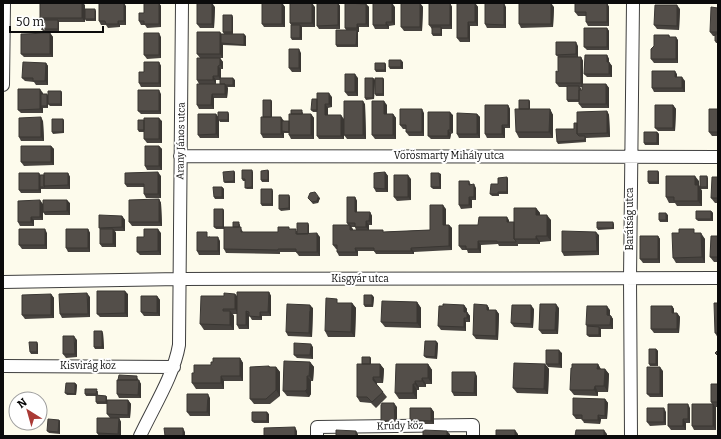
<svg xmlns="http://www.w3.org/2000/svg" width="721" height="439" viewBox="0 0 721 439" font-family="Bitter,serif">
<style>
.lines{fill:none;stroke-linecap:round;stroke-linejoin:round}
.street-casing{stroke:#3e3e3e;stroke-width:14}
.street{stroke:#fff;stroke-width:12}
.wall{fill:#47433f;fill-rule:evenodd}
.shaded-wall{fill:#3a3733}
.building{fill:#534e49;stroke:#3a3733}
.labels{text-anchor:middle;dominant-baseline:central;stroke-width:4;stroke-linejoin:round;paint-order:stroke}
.street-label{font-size:10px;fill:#0b0b0b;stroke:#fff}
</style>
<rect width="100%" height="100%" fill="#fdfbec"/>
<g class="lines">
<!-- street casing -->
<g class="street-casing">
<path id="street" d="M3,85L4,3
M180,156L718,157
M3,282L180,279L718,278
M3,366L174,367
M140,436C153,408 174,375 179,345L182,3
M317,436V427L473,425V436
M631,436L630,279L633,3"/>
</g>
<!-- street -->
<use href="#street" class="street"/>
</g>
<!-- wall -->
<path class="wall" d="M144,3H159L161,6V27L147,28L145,25H141L139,21L144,13Z
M282,3L285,7V27H264L262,24Z
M317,3H338L340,6V29H319L317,26Z
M420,3L423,7L422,31H404L401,27Z
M450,3L452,7V29H442V36H433L432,34V29L429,25Z
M475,3L478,7V26H470V42H460L457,38Z
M607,3L609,7V26H588L586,22V16H578L575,12Z
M366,4L369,7V27H359V32H358V47H337L336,45L346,30L345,28Z
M85,5V22H59V31H43L41,29V20L40,18Z
M126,6V25H120V27L108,28L106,25H101L99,21Z
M215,7L214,28H200L197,24Z
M315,7V27H302V40H292L291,38V25L290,23Z
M395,7V25L389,26V29H375L373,25Z
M506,7V28H487L485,24Z
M554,7L553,27L521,28L519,24Z
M718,8V43H716L715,41V36H713L710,32Z
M680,9L679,30L657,29L654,25Z
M96,11V21H86L85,19Z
M233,17V34L246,36V46L223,45V58H200L197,54L220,32L221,34H224L223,32Z
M607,28L609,31V50H587L584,47Z
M50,33L53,37V57H24L21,54Z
M669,35L670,37L678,40V63H654L651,59Z
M161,37V58L147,59L144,55Z
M578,46V57H581L583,61V84H606L609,88V108H582L579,104V102H568L567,100V87H559L556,83L558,72V57L556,55ZM580,87H582V90H581V88Z
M301,53V72H292L289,68Z
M607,55L609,59V62L612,66V77H587L584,74Z
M220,58L223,62V69H221V78L235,80V87H227L228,88L227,98H214V109H199L197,105L199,84L197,80ZM216,80H220V84H216Z
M159,62L161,66V87H141L139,83L144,72Z
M403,62V69H390L389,67Z
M46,63L48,66V85H36L34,82L25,81L22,78Z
M385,63L386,65V72H376L375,70Z
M677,74V77L685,81V92H654L652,88Z
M358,78V96H348L345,92Z
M373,78L375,80L374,99L366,100L365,98Z
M383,78L384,80V96H376L375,94Z
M61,91L62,93V106H50L48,104Z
M43,93V94H47L48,96V108H43V113H21L18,110Z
M161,94V114H141L138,111Z
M332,97V107L328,108V115L344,119V139H319L317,136V112H313L311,110L317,99Z
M271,100L272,102V117L284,121H289L303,112V114H311L314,118V139H291L289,135V133H284V138H263L261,134L263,117Z
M529,100L530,102V109H550L553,115V138H519L516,132L519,109Z
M365,104L366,139H347L344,135Z
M387,105V114H393L396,118V139H375L372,135Z
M508,105L510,109V128H505V138H487L485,134Z
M673,105L676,109L675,131H658L655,128Z
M718,109V136H712L709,132Z
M607,111L609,115L610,137L586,138V142L558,144L557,142L574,129L577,123Z
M424,113V136H409L406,132V129H403L400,125Z
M216,114L218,117L229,114V122H220L219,120V138H200L198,135Z
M477,114L480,117V138H459L457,134Z
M453,115V133L451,134L450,139H431L428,136Z
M63,119L64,121V133L53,134L52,132Z
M43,121L44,141H21L19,137Z
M162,121V143H147L144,139V132H139L138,130Z
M657,132L659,134V145H645L644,143Z
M51,146L54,149V165L24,166L21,162Z
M159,146L162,149V170H147L145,166Z
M268,170L269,172V182H262L261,180Z
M234,171L235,173V183H225L224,182Z
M658,171L659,173V184H649L648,182Z
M253,172V189H247L245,188V181H243L242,179Z
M385,172L388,176V192H376L374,188Z
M39,173L40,175L68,173L70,177V189H41V193H21L19,190Z
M441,174V189H433L431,187Z
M161,176V198H146L144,194V187H127L125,184Z
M507,177L508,179V194H499V196H492L490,194L498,184Z
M718,177V203H715L711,198Z
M708,178V189H701L702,191V206H677L675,203H669L666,197L699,181V185L700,187Z
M411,179V200L397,201L394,197Z
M469,181L471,185L476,188V200H472V208L461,209L459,205Z
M222,187L224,189V199H215L214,197Z
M273,191V206H262L261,204Z
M290,197V210L281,211L279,209Z
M355,197L357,201V212H370L372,216V225H369V230L384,232L430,230L446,209V225H449L452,228V250L414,252V254H376L374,251H358V256H339L337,252V249H336L333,245L348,225L347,223ZM351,227H355L356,230H353Z
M308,198H320L318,203L313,204Z
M159,199L161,203L162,226H132L129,222Z
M70,203V215H45L43,212Z
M43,204V220H34V226H20L18,222Z
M536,208L540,213V215L551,220V241L540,242V244H518V246H499L498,244L481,245V253H468L467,250H462L459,246L478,225L509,220V222H514Z
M223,209L224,211V227H233L240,224V227L243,232H278L290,229L297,231L309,225V234L320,237V256H299L296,252H280V254L226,253L224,249V229H216L214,227Z
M711,211L713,213V221H698L696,219Z
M668,215V222H660L659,220Z
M122,216L125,220V231H115L116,233V247H102L100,244V229L99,228Z
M614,224V229L598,230L597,228Z
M88,229L90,233V252H68L66,248Z
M47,233V249H22L19,245Z
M161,233V255H140L137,252L144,237Z
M697,233L705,239V263H676L673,258Z
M599,235V255L564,256L562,252Z
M210,236V237L220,241V255H199L197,251Z
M658,236L660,239V263H643L640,259Z
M718,236V262H714L710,257Z
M269,292L271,296V316H262V320H252L249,315V329H239L237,325V314H233L234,316V330H204L200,324L224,296L235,294L237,296Z
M51,294L54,298V318L25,319L22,315Z
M128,294V317H100L97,314Z
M157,296L160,300V316H144L141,312Z
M90,297V317L62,318L60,314Z
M374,297L373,307H365L364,305Z
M417,302L421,308V328L385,327L381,322Z
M340,303H352L356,308L355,337H328L325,331Z
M718,303V338L715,333Z
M464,305L467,309V312L470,316V322H466V331L441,330L438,326L443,306Z
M487,305L489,308V310H496L499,314L498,340L476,339L473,335Z
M672,306L674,309V313H677L680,317L679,333H654L651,329Z
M313,308L312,337L288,336L286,332Z
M559,308L558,334H542L539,330Z
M534,309L533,328L514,327L511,323Z
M610,310V315L611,316L613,319V329H601V337H589L587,335V326L586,325Z
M103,333L104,349H95L94,347Z
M77,340V357L66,358L63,354Z
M438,343L437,359L426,358L424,356Z
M38,344V354H31L30,352Z
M313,347V359L297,358L294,355Z
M656,349L658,351V366H650L649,364Z
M562,353V368L548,367L546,364Z
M370,357L371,359V364H380L384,369L383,383H377V385L383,392L387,397L376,408L371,403L360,402L357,397L362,364Z
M240,358L243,363V381H224V389H196L192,383L194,373L211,365Z
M310,362L314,367L313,381H311V394L309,397L287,396L283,391Z
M428,364L432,370V384H426V387H419V390H417V399H399L395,393Z
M545,364L549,369L548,394L517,393L513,388Z
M598,364L601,369H605L609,374L608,392H598V396L574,395L570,390Z
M269,366L270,367H276L280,372V396L270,404H254L250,399Z
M663,371V397H650L647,394Z
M477,376V396H454L452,392Z
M138,378V380L141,384V398H119L117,394Z
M75,383L77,385L76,395H67L65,393Z
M718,384V407H716V430H694L692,426L712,404L711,402Z
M98,391V395L106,396L107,397V404H97L96,402V396H86L85,394Z
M210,398V416H190L187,412Z
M605,399L608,403L607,419H601L600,424L584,423L582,419H576L573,415Z
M128,400L131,404L130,418H110L107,414Z
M397,407V424H384L381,421Z
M431,408L434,412V424H412L410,420Z
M690,408V423H686V430H671L668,426Z
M666,412V425L650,426L647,422Z
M269,414V423H254L252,421Z
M119,418L121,422V436H99L97,433Z
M59,420L60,421V434L49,433L47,431Z"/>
<!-- shaded-wall -->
<path class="shaded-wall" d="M82,3H83L85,5V22L82,18Z
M124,3L126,6V25L124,21Z
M159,3L161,6V27L159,24Z
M212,3L215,7L214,28L212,24Z
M282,3L285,7V27L282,24Z
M312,3L315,7V27L312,23Z
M338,3L340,6V29L338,25Z
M392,3L395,7V25L392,22Z
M420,3L423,7L422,31L420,27Z
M450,3L452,7V29L450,25Z
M475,3L478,7V26L475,22Z
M504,3L506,7V28L504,25Z
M551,3L554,7L553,27L551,24Z
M607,3L609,7V26L607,22Z
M366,4L369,7V27L366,24Z
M677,5L680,9L679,30L677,26Z
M95,9L96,11V21L95,19Z
M232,15L233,17V34L232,32Z
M58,20L59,22V31L58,29Z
M118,21L120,25V27L118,24Z
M386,22L389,26V29L386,25Z
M468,22L470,26V42L468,38Z
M357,24L359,27V32L357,28Z
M300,25L302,27V40L300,38Z
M441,27L442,29V36L441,34Z
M607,28L609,31V50L607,47Z
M357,30L358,32V47L356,45Z
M220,32L223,36L221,43L223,45V58L220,54Z
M50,33L53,37V57L50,54Z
M159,33L161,37V58L159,55Z
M244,34L246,36V46L244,45Z
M676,37L678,40V63L676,59Z
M576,42L578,46V58L576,54Z
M299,49L301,53V72L299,68Z
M607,55L609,59V62L612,66V77L609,74L607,62Z
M581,57L583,61V87L581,83Z
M220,58L223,62V69L220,65Z
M401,60L403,62V69L401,67Z
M159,62L161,66V87L159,83Z
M46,63L48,66V85L45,81Z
M385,63L386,65V72L385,70Z
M218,66L221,69V80L218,76Z
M675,71L677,74V81L675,77Z
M355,74L358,78V96L355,92Z
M213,76L216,80V84L213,80Z
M682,77L685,81V92L682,88Z
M233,78L235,80V87L233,85Z
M373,78L375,80L374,99L373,98Z
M383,78L384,80V96L383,94Z
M225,84L228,88L227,98L225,94Z
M606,84L609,88V108L606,104Z
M40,89L43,93V106H41L43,108V113L40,109Z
M159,90L161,94V114L159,111Z
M61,91L62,93V106L61,104Z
M329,93L332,97V107L329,104Z
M47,94L48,96V108L47,106Z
M212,94L214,98V109L211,105Z
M271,100L272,102V121L271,119Z
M529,100L530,102V115L529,113Z
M363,101L365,104L366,139L363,135Z
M384,101L387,105V118L384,114Z
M325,104L328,108V119L325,115Z
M508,105L510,109V128L508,125Z
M673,105L676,109L675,131L673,128Z
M422,109L424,113V136L422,132Z
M550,109L553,115V138L549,132Z
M607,111L609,115L610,137L607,133Z
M228,112L229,114V122L228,120Z
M450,112L453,115V133L450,130Z
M216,114L219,118V138L216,134Z
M311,114L314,118V139L311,135Z
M393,114L396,118V139L393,135Z
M477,114L480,117V138L477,134Z
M341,115L344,119V139L341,136Z
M41,117L43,121L44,141L41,137Z
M281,117L284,121L282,131L284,133V138L281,134Z
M159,118L162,121V143L159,139Z
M63,119L64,121V133L63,132Z
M502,125L505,128V138L502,134Z
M448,130L451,134L450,139L448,136Z
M657,132L659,134V145L657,143Z
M51,146L54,149V165L51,162Z
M159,146L162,149V170L159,166Z
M252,170L253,172V189L252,187Z
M268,170L269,172V182L268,180Z
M234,171L235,173V183L234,181Z
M658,171L659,173V184L658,182Z
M158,172L161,176V198L158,194Z
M385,172L388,176V192L385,189Z
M39,173L41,177L40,187L41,189V193L39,190Z
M68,173L70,177V189L68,185Z
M439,173L441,174V189L440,187Z
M408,175L411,179V200L408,197Z
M695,176L699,181V185L702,191V206L698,201L695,185Z
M707,176L708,178V189L707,187Z
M507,177L508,179V194L507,192Z
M474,184L476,188V200L474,197Z
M222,187L224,189V199L222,197Z
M272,189L273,191V206L272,204Z
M289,195L290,197V210L289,208Z
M318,196L320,198L318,203L317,201Z
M355,197L357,201V216L355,212Z
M469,197L472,200V208L469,205Z
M159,199L161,203L162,226L159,222Z
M40,200L43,204V220L40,217Z
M67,200L70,203V215L67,211Z
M443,205L446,209V228L443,225Z
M536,208L540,213V220L536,215Z
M223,209L224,211V229L223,227Z
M711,211L713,213V221L711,219Z
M370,212L372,216V225L369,221Z
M666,213L668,215V222L666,220Z
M547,215L551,220V241L547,236Z
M122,216L125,220V231L122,227Z
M31,217L34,220V226L31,222Z
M507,217L509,220V226L507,222Z
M366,221L369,225V231L366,227Z
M613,222L614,224V229L613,228Z
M308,223L309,225V237L308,235Z
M350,225L353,229V233L350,230Z
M449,225L452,228V250L449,246Z
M45,229L47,233V249L45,245Z
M88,229L90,233V252L88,248Z
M113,229L116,233V247L113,244Z
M158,229L161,233V255L158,251Z
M596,232L599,235V255L597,251Z
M317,233L320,237V256L317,252Z
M701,233L705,239V263L702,257Z
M536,236L540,242V244L536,239Z
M658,236L660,239V263L658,259Z
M218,237L220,241V255L218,251Z
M478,241L481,245V253L478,249Z
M355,248L358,251V256L356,252Z
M411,248L414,252V254L411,251Z
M125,291L128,294V317L125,313Z
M269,292L271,296V316L268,312Z
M87,293L90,297V317L88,314Z
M51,294L54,298V318L51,315Z
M235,294L239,299V314L235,309Z
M372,295L374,297L373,307L372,305Z
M157,296L160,300V316L157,313Z
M417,302L421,308V328L417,323Z
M352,303L356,308L355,337L351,332Z
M556,304L559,308L558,334L555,330Z
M310,305L313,308L312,337L309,333Z
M464,305L467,309L466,316L464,312Z
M487,305L489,308V314L487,310Z
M531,305L534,309L533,328L531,324Z
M607,306L610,310V319L607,315Z
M672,306L674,309V317L672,313Z
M496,310L499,314L498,340L496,336Z
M230,311L234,316V330L230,325Z
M246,311L249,315V329L246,325Z
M260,312L262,316V320L260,317Z
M467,312L470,316V322L467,318Z
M677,313L680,317L679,333L677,329Z
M611,316L613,319V329L610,325Z
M464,318L466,322V331L464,327Z
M599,327L601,329V337L599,335Z
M102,331L103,333L104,349L102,347Z
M74,336L77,340V357L75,354Z
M436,341L438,343L437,359L435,357Z
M37,342L38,344V354L37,352Z
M311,344L313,347V359L310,355Z
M656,349L658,351V366L656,364Z
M559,350L562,353V368L559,364Z
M370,357L371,359V369L370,367Z
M240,358L243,363V381L240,376Z
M310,362L314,367L313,381L309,376Z
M380,364L384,369L383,383L380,377Z
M428,364L432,370V384L428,378Z
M545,364L549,369L548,394L544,389Z
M598,364L601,370L597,369Z
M276,367L280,372V396L276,390Z
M660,367L663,371V397L660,394Z
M605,369L609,374L608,392L604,386Z
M475,372L477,376V396L474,393Z
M221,376L224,381V389L221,383Z
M307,376L311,381V394L309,397L305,391Z
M373,377L377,383V386L373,380Z
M422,378L426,384V387L422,381Z
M139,380L141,384V398L138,395Z
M415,381L419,387V390L415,384Z
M75,383L77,385L76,395L75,394Z
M413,384L417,390V399L413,393Z
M595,386L598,392V396L594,390Z
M208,394L210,398V416L207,412Z
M106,396L107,397V404L106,402Z
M605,399L608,403L607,419L605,416Z
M128,400L131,404L130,418L128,415Z
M394,403L397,407V424L395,421Z
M688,404L690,408V423L688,419Z
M713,404L716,408V430L713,426Z
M431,408L434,412V424L431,421Z
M664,408L666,412V425L664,422Z
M267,412L269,414V423L267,421Z
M598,415L601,419L600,424L598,420Z
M119,418L121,422V436H120L118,434Z
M683,419L686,423V430L683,426Z
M59,420L60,421V434L58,432Z
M295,427L297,431V436H295Z
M183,428L185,432V436H183Z
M515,430L518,434V436H515Z
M604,430L607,434V436H604Z
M356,431L358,434V436H356Z
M447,431L450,434V436H447Z"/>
<!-- building -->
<path class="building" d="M40,3H82V18H40Z
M99,3H124V21H118V24H106L105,21H99Z
M144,3H159V24H144V21H139V13H144Z
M197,3H212V24H197Z
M262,3H282V24H262Z
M290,3H312V23H290Z
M317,3H338V25L317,26Z
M345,3L366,4V24H357V28H345Z
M373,3H392V22H386V25H373Z
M401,3H420V27H401Z
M429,3H450V25H429Z
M457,3H475V22H468V38H457Z
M485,3H504V25L485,24Z
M519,3H551V24H519Z
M575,3H607V22H586V12H575Z
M655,5H677V26L654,25Z
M711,7L718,8V32H710Z
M85,9H95V19H85Z
M223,15H232V32H223Z
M41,20H58V29H41Z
M291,25H300V38H291Z
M432,27H441V34H432Z
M584,28H607V47H584Z
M336,30H357L356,45H336Z
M197,32H220V54H197Z
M50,33V54H21V34Z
M144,33H159V55H144Z
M221,34H244V45L221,43Z
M715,34H718V41H715Z
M654,35H669V37H676V59H651V49L654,46Z
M556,42H576V54L556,55Z
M289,49H299V68H289Z
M585,55H607V62H609V74H584Z
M558,57H581V83H556V71L558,72Z
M197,58H220V65L218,66V76H213V80H197Z
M389,60H401V67H389Z
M23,62L46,63L45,81H33V78H22Z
M144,62H159V83H139V72H144Z
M375,63H385V70H375Z
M652,71H675V77H682V88H652Z
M345,74H355V92H345Z
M220,78H233V85H225V84H220Z
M365,78H373V98H365Z
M375,78H383V94H375Z
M197,84H225V94H212L211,105H197Z
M582,84H606V104H579V90H582Z
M567,86H579V100H567Z
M18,89H40V109L18,110Z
M138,90H159V111H138Z
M48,91H61V104H48Z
M317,93H329V104H325V115H341V136H317Z
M41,94H47V106H41Z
M312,99H317V110H311Z
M263,100H271V117H263Z
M519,100H529V109H519Z
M344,101H363V135H344Z
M372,101H384V114H393V135H372Z
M485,105H508V125H502V134H485Z
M655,105H673V128H655Z
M400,109H422V132H406V125H400Z
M515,109H550L549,132H516Z
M709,109H718V132H709Z
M291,110H302V114H291Z
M607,111V133L577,134V112Z
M218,112H228V120H218Z
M428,112H450V130H448V136H428Z
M457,113L477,114V134H457Z
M198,114H216V134L198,135Z
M289,114H311V135H289Z
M41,117V137H19V118Z
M261,117H281V134H261Z
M144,118H159V139H144Z
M52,119H63V132H52Z
M138,120H144V130H138Z
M282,121H289V132L282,131Z
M574,123H577V134L579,136H585V140L557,142L556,129H574Z
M644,132H657V143H644Z
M21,146H51V162H21Z
M145,146H159V166H145Z
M242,170H252V187L245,188V179H242Z
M268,170V180H261V171Z
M234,171V181L224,182L223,172Z
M648,171H658V182H648Z
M158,172V194H144V184H125V173Z
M385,172V189L374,188V173Z
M19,173H39V190H19Z
M44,173H68V185L44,186Z
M431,173H439L440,187H431Z
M40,175H44V186L45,187H40Z
M394,175H408V197H394Z
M666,176H695V185H698V201H674V197H666Z
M700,176H707V187H700Z
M507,177V192H498V194H490L491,184H498V178Z
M712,177H718V198H711Z
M459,181H469V185L474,184V197H469V205H459Z
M213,187H222V197H214Z
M261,189H272V204H261Z
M315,192L318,196L317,201L312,202L308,198L310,193Z
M279,195H289V208L279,209Z
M347,197H355V212H370L369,221H366V227H355V223H347Z
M159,199V222H129V200Z
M40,200V217H31V222H18V201Z
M43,200H67V211L43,212Z
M430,205H443V225H449V246L411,248V251H374V248H355L356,252H337V245H333V225H350V230H383V232L430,230Z
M514,208H536V215H547V236H536V239H514Z
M214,209H223V227H214Z
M696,211H711V219H696Z
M659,213H666V220H659Z
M99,215L122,216V227L99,228Z
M479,217H507V222H514V239L516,241V242H497V241H478V249H466V246H459V225H478Z
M233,222H239V227H233Z
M597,222H613V228H597Z
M297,223H308V234H297Z
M224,227H241V232H278V227H289V229H296V234L317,233V252H296V249H278V250L224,249Z
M19,229H45V245H19Z
M66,229H88V248H66Z
M100,229H113V244H100Z
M144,229H158V251L137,252V237H144Z
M679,229H694V233H701L702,257L673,258L672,233H679Z
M562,231L596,232L597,251L562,252Z
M197,232H207V237H218V251H197Z
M640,236H658V259H640Z
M711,236H718V257H710Z
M97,291H125V313L97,314Z
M237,292H269L268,312H260V317L249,316V312L246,311V325H237Z
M87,293L88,314H60L59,294Z
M224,293L235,294V309H223V311H230V325L200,324L201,296H224Z
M51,294V315H22V295Z
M364,295H372V305H364Z
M141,296H157V313L141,312Z
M326,298L337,299V303H352L351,332L325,331Z
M382,301L417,302V323L381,322Z
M714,303H718V333H715Z
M287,304L310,305L309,333L286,332Z
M443,304L464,305V312H467V318H464V327L438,326L439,306H443Z
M474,304L487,305V310H496V336L473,335Z
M540,304H556L555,330H539Z
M512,305H531V324L511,323Z
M587,306H607V315L611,316L610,325H586Z
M651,306H672V313H677V329H651Z
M587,326L599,327V335H587Z
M94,331H102V347H94Z
M63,336H74L75,354H63Z
M425,341H436L435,357L424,356Z
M29,342H37V352H30Z
M294,343L311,344L310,355H294Z
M649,349H656V364H649Z
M546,350H559V364H546Z
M718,350V356L715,353Z
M362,357H370V364H362Z
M213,358H240V376H221V383H192V373H194V365H211V362H213Z
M284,361L310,362L309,376H307V389L305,391H283Z
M514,363L545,364L544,389L513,388Z
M357,364H380V377H373V380L383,392L372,402L367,397H357Z
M396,364H428V378H422V381H415V384H413V393H395Z
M572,364H598L597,369H605L604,386H595L594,390H570L571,368H572Z
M269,366V367H276V390L266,399H250V367Z
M647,367H660V394H647Z
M452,372H475L474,393L452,392Z
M119,375L137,376V380H118Z
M117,380H139L138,395L117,394Z
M66,383H75V394L65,393Z
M711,384H718V402H711Z
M85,389H97L96,394H85Z
M187,394H208L207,412H187Z
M96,395L106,396V402H96Z
M573,398L605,399V416L598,415V420H582V415H573Z
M107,400H128V415L107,414Z
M382,403H394L395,421H381V405Z
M668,404H688V419H683V426H668Z
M692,404H713V426H692Z
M410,408H431V421L410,420Z
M647,408H664V422H647Z
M252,412H267V421H252Z
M97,418H119L118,434L97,433Z
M48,419L59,420L58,432L47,431Z
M295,427V436H264V428Z
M164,428H183V436H165Z
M336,430L356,431V436H336Z
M423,430L447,431V436H423Z
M496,430H515V436H496Z
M576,430H604V436H575Z"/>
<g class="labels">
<!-- street labels -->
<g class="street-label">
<text transform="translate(181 141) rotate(-89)">Arany János utca</text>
<text x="449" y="156">Vörösmarty Mihály utca</text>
<text transform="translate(630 219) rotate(-90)">Barátság utca</text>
<text x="360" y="279">Kisgyár utca</text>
<text x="88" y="366">Kisvirág köz</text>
<text transform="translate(400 426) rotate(-1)">Krúdy köz</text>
</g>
</g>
<!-- border -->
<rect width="721" height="439" fill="none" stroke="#0b0b0b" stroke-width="8"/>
<!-- north arrow -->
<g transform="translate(28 411) rotate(323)"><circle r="19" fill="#ffffff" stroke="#9d9d9d"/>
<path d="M0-3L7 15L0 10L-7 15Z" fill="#aa3a35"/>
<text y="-6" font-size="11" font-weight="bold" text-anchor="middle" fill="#0b0b0b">N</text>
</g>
<!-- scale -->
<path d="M10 26v6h93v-6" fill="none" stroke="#0b0b0b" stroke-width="2"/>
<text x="16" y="26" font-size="12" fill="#0b0b0b" stroke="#ffffff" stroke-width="3" paint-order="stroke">50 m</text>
</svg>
